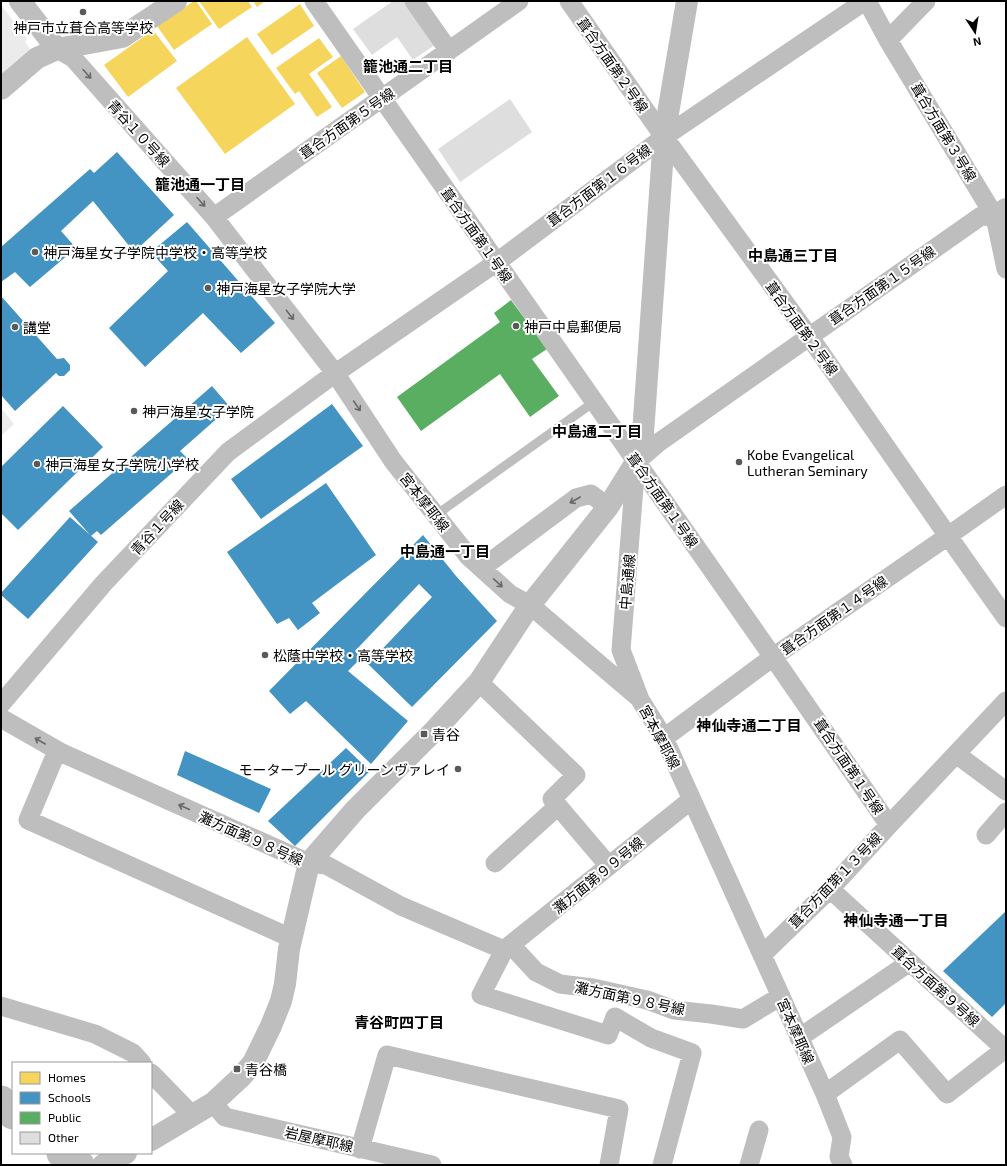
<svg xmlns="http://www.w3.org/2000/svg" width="1007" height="1166" viewBox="0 0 1007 1166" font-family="'Exo 2','Noto Sans JP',sans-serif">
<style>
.green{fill:#ebebeb}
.homes{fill:#f6d55c}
.schools{fill:#4393c3}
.public{fill:#5aae61}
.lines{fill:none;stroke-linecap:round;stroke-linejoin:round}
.river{stroke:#bdbdbd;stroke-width:31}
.building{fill:#dedede}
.service{stroke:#bebebe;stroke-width:9}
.minor{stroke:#bebebe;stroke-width:19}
.tertiary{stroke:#bebebe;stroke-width:22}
.primary{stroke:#bebebe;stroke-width:22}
.oneway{stroke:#686868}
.poi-dot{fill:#595959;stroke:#fff;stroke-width:1.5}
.labels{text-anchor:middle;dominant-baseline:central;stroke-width:4;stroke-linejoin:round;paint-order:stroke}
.poi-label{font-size:14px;fill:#000;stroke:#fff;text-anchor:start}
.street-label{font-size:14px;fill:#000;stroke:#fff}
.neighbourhood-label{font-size:15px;font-weight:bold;fill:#000;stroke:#fff}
</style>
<rect width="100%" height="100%" fill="#fff"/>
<!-- green -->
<path class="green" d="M1,5L27,39L25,42L37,58L1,87Z
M1,408L14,424L1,436Z"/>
<!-- homes -->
<path class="homes" d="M194,1H196L212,24L174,50L157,26Z
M199,1H248L252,7L219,29Z
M253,1H265L257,7Z
M300,4L314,26L272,55L257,34Z
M153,30L177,61L128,97L104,65Z
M247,37L295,104L225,154L176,88Z
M319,38L333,57L309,74L332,107L317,117L299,91L295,94L276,68Z
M341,56L365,92L342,108L317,73Z"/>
<!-- schools -->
<path class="schools" d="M117,152L174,215L134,252L93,201L61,231L76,248L30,287L15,272L1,282V247L90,169L94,173Z
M187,222L275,323L241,353L203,313L145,367L109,328L168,271L151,252Z
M1,296L57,359L64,358L70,365V370L64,376H59L56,373L15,411L1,395Z
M212,386L230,407L180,451L188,459L101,535L97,531L91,536L69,511Z
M332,404L363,446L261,519L231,479Z
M63,406L103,447L18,530L1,513V467Z
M326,483L376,555L312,603L320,613L298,630L289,618L277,624L227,552Z
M70,517L98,542L28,619L1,595V593Z
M423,535L456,576L497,621L412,707L368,664L432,597L419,584L355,651L361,658L348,671L408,721L371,764L306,701L290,714L269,691Z
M346,748L370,771L295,846L268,821Z
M185,751L271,789L259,813L177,775Z
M1006,911V1003L992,1017L943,971Z"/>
<!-- public -->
<path class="public" d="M511,300L547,349L532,359L559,396L530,417L500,374L421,431L397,397L500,322L494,313Z"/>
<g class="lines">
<!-- river -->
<path class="river" d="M1,1101L13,1114
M62,1153L79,1165"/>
</g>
<!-- building -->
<path class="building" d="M393,1H411L439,42L413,60L397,37L372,55L353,29Z
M510,99L532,132L460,182L438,149Z"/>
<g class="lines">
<!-- service -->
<path class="service" d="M436,515L594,402"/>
<!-- minor -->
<path class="minor" d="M314,1L773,657L889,825
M414,1L449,51
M569,1L664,137L809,336L948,536L1006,618
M867,1L888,40L995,217L1006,269
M888,40L926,1
M57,49L73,58L214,217L335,373L393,461L469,557L510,594L530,605L639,698L664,738L825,1094L842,1137L839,1157L843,1165
M214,217L519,1
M482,568L576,498L591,494L608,507
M479,682L576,775L552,799L609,866
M639,697L621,650L636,462L658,443L981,216L995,217
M1,704L104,583L228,452L330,377L497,262L664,137L865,1
M1,718L62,753L309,863L326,865L401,906L504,950
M664,738L773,657L948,536L1006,495
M57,751L28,820L291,938
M956,754L1006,791
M986,835L1006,812
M495,863L558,806
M830,889L1006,1050
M511,945L536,972L560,984L593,988L647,1000L674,1010L711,1014L743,1019L781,996
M762,955L830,889L889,825L1006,701
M1,1006L95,1034L133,1053L142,1063
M799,1038L910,962
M151,1073L192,1115
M825,1094L900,1040L947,1094L1005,1049
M213,1103L225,1117L432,1165
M360,1149L387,1055L619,1109L609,1165
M662,1165L692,1053L651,1038L615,1017L608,1035L481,995L504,950L691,800
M749,1165L759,1130"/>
<!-- tertiary -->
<path class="tertiary" d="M20,1L57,49
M995,217L1006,209
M151,1140L213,1103L241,1077L253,1063L271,1026L281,1001L285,984L289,949L309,863L355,810L434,731L479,682L530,605L608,507L636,462L643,433L664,137L687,1
M103,1165L126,1153"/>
<!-- primary -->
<path class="primary" d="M1,89L37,58L57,49L122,37L176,1"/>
</g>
<!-- one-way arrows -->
<defs><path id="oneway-shaft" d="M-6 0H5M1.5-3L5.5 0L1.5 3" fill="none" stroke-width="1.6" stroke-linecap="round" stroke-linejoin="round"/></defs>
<g class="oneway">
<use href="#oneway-shaft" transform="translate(87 74) rotate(48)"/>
<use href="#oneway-shaft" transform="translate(201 202) rotate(48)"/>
<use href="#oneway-shaft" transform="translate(290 315) rotate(52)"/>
<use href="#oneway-shaft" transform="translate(357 406) rotate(56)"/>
<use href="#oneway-shaft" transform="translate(575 500) rotate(150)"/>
<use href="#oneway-shaft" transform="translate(498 583) rotate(43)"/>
<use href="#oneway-shaft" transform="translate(40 741) rotate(-150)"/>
<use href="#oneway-shaft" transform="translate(184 807) rotate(-156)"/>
</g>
<!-- markers -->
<g class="poi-dot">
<circle cx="83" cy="12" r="4"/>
<circle cx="35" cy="252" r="4"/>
<circle cx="208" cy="288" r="4"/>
<circle cx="516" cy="326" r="4"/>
<circle cx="15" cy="327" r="4"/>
<circle cx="134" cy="411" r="4"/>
<circle cx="739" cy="462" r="4"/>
<circle cx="37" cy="464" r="4"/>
<circle cx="265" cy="655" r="4"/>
<rect x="420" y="730" width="8" height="8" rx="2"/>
<circle cx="458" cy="769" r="4"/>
<rect x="233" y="1065" width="8" height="8" rx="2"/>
</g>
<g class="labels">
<!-- poi labels -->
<g class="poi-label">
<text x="83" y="27" text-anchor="middle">神戸市立葺合高等学校</text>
<text x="43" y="252">神戸海星女子学院中学校・高等学校</text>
<text x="216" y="288">神戸海星女子学院大学</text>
<text x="524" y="326">神戸中島郵便局</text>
<text x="23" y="327">講堂</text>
<text x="142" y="411">神戸海星女子学院</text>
<text x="747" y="454">Kobe Evangelical<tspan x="747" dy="16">Lutheran Seminary</tspan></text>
<text x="45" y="464">神戸海星女子学院小学校</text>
<text x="273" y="655">松蔭中学校・高等学校</text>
<text x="432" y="734">青谷</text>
<text x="450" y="769" text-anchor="end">モータープール グリーンヴァレイ</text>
<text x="245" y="1069">青谷橋</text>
</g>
<!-- street labels -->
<g class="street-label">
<text transform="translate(613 65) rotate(55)">葺合方面第２号線</text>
<text transform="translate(347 123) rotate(-35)">葺合方面第５号線</text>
<text transform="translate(944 132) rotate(59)">葺合方面第３号線</text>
<text transform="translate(139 133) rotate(48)">青谷１０号線</text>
<text transform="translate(599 185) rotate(-37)">葺合方面第１６号線</text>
<text transform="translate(477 235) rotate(55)">葺合方面第１号線</text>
<text transform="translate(882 285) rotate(-35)">葺合方面第１５号線</text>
<text transform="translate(802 328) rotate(54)">葺合方面第２号線</text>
<text transform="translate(663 500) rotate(55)">葺合方面第１号線</text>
<text transform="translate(425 502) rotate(52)">宮本摩耶線</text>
<text transform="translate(157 527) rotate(-47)">青谷１号線</text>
<text transform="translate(627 582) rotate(-85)">中島通線</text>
<text transform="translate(834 615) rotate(-35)">葺合方面第１４号線</text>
<text transform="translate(660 737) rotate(62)">宮本摩耶線</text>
<text transform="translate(849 766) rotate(56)">葺合方面第１号線</text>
<text transform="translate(251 838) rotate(24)">灘方面第９８号線</text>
<text transform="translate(598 875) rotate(-39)">灘方面第９９号線</text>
<text transform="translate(835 880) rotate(-46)">葺合方面第１３号線</text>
<text transform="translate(936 986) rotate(42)">葺合方面第９号線</text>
<text transform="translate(630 998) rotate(12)">灘方面第９８号線</text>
<text transform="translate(796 1031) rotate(66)">宮本摩耶線</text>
<text transform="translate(319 1139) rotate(13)">岩屋摩耶線</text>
</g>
<!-- neighbourhood labels -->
<g class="neighbourhood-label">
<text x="408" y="66">籠池通二丁目</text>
<text x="200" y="184">籠池通一丁目</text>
<text x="793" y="255">中島通三丁目</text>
<text x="597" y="431">中島通二丁目</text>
<text x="445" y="551">中島通一丁目</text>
<text x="749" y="725">神仙寺通二丁目</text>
<text x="896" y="920">神仙寺通一丁目</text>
<text x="399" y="1022">青谷町四丁目</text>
</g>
</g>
<!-- border -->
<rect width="1007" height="1166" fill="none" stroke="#000000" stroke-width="4"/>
<!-- legend -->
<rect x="12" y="1062" width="140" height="92" fill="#ffffff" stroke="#999999"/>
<rect x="20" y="1072" width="20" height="12" fill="#f6d55c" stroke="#999999"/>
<text x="48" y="1082" font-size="12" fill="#000000">Homes</text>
<rect x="20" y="1092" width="20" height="12" fill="#4393c3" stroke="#999999"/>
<text x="48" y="1102" font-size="12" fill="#000000">Schools</text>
<rect x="20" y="1112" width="20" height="12" fill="#5aae61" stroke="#999999"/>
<text x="48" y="1122" font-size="12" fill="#000000">Public</text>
<rect x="20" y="1132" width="20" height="12" fill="#dedede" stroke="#999999"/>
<text x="48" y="1142" font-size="12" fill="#000000">Other</text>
<!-- north arrow -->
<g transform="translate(975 32) rotate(168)" stroke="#ffffff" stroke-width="3" paint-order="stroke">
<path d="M0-3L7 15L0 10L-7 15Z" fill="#000000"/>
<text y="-6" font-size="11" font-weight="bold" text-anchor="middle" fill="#000000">N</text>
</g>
</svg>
